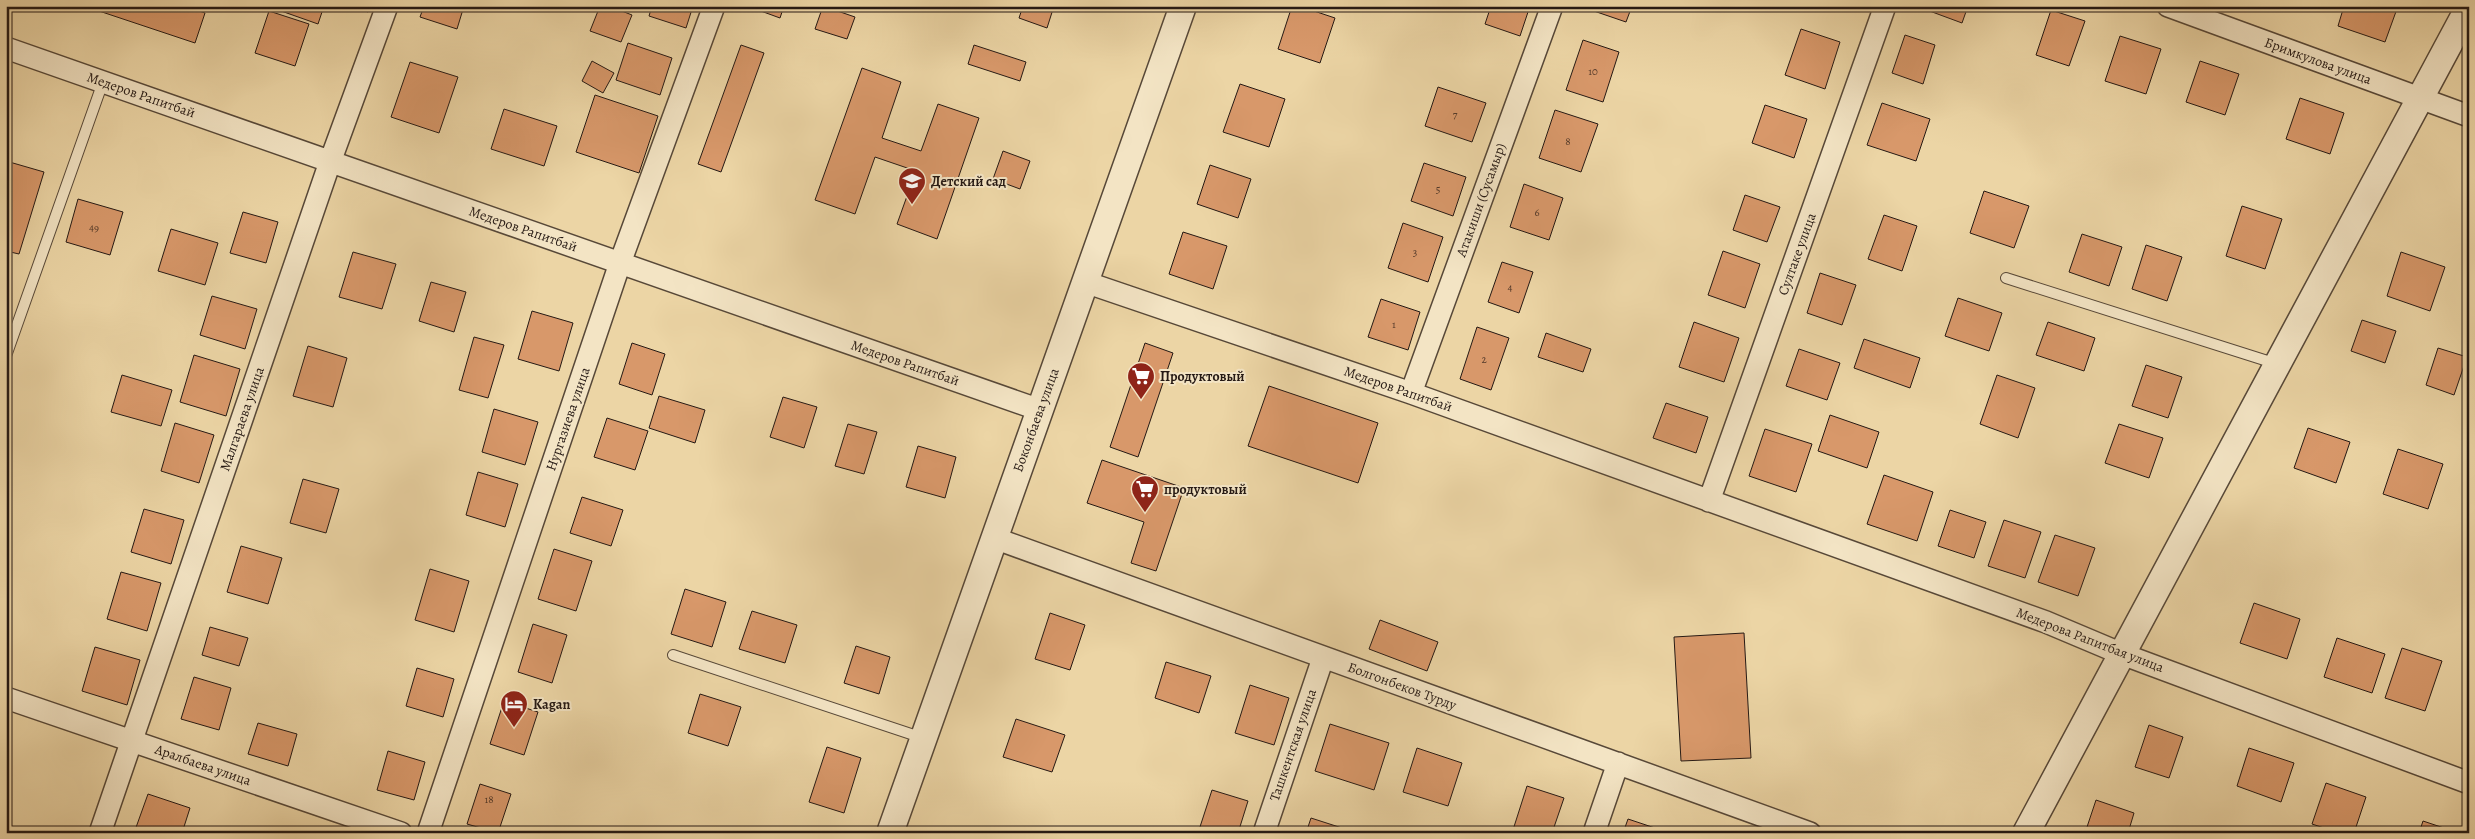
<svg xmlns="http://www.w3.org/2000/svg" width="2475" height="839" viewBox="0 0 2475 839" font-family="Alegreya,serif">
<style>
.building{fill:#d8986a;stroke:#251914}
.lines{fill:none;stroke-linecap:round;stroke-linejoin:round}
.service-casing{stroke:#574838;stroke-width:12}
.minor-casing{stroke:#574838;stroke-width:24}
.tertiary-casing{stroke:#574838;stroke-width:29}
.service{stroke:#f3e4c4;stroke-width:10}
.minor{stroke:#f3e4c4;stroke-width:21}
.tertiary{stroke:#f3e4c4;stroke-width:26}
.labels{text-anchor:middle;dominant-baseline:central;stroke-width:4;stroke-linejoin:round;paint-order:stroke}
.number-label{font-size:11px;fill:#52392a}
.street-label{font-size:14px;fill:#251914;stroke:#f3e4c4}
.poi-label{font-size:14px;font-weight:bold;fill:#251914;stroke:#f3e4c4;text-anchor:start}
</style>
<rect width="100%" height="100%" fill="#ecd5a5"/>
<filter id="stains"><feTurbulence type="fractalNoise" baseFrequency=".004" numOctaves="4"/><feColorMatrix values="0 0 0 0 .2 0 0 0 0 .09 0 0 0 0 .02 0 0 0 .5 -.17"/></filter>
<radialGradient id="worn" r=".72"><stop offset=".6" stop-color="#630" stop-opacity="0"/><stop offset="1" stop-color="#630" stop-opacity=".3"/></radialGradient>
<!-- building -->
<path class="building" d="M84,6H185L205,13L195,43Z
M267,6H324L318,24Z
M352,6H370L368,12Z
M424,6H464L457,29L420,17Z
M600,6H609L632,15L621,42L590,31Z
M652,6H693L686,28L649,16Z
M747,6H784L780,18Z
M823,6L855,17L847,39L815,29Z
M1023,6H1054L1047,28L1019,18Z
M1292,6H1299L1335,18L1320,63L1278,49Z
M1491,6H1530L1520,36L1485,24Z
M1589,6H1632L1626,22L1588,9Z
M1916,6H1968L1962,23Z
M2344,6H2398L2385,42L2338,26Z
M2051,10L2085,21L2069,66L2036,55Z
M269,11L309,24L295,66L255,53Z
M1801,29L1840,42L1825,89L1785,75Z
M1905,35L1935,45L1923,84L1892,73Z
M2120,36L2161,49L2146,94L2105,81Z
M1583,40L1619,52L1603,102L1566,90Z
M628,43L672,58L660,95L616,80Z
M741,45L764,53L721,172L698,164Z
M974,45L1026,62L1020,81L968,64Z
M592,61L614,73L603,93L582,81Z
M2200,61L2239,74L2225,115L2186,102Z
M410,62L458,77L439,133L391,117Z
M862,68L901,82L882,138L921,151L938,104L979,118L937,239L897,224L916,171L875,157L855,214L815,200Z
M1240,84L1285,99L1269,147L1223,132Z
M1438,87L1486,103L1472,142L1425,126Z
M595,95L658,116L639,173L576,152Z
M2300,98L2344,113L2330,154L2286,139Z
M1882,103L1930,119L1916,161L1867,145Z
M1765,105L1807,119L1794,158L1752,143Z
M504,109L557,126L544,166L491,149Z
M1555,110L1598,124L1581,172L1539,158Z
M1003,151L1030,161L1020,189L993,179Z
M6,161L44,172L19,254L6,251Z
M1424,163L1466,177L1453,216L1411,201Z
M1210,165L1251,179L1238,218L1197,204Z
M1524,184L1563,198L1549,240L1510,227Z
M1984,191L2029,206L2014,248L1970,233Z
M1745,195L1780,207L1767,242L1733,230Z
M78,199L123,212L110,255L66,242Z
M2242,206L2282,219L2265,269L2226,256Z
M243,212L278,222L266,263L230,253Z
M1884,215L1917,226L1902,271L1868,259Z
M1403,223L1443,237L1428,282L1388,268Z
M171,229L218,243L205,285L158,271Z
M1183,232L1227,246L1213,289L1169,274Z
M2082,234L2122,247L2109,286L2069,272Z
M2146,245L2182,257L2167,301L2132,289Z
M1723,251L1760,264L1745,308L1708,295Z
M353,252L396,264L382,309L339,297Z
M2401,252L2445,267L2430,311L2387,296Z
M1502,262L1533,272L1519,313L1488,302Z
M1820,273L1856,285L1842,325L1807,313Z
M431,282L466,292L454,332L419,321Z
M212,296L257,309L245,349L200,335Z
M1958,298L2002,313L1989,351L1945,336Z
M1381,299L1420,312L1408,350L1368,337Z
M532,311L573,323L559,371L518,359Z
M2362,320L2396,331L2385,363L2351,351Z
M1694,322L1739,338L1724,382L1679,367Z
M2048,322L2095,338L2084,371L2036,355Z
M1477,327L1509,338L1491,390L1460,379Z
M1546,333L1591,349L1583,372L1538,357Z
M474,337L504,345L488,398L459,390Z
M1864,339L1920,358L1910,388L1854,368Z
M632,343L665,354L652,395L619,384Z
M1145,343L1173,353L1138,457L1110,447Z
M308,346L347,358L333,407L293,396Z
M2438,348L2467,357L2454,395L2426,385Z
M1799,349L1840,363L1827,400L1786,386Z
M194,355L240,369L226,416L180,402Z
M2146,365L2182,377L2168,418L2132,406Z
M122,375L172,390L161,426L111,412Z
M1997,375L2035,388L2018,438L1980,424Z
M1269,386L1378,423L1358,483L1248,446Z
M659,396L705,410L695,443L649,428Z
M783,397L817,407L804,448L770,437Z
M1666,403L1708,417L1696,453L1653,438Z
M494,409L538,422L525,465L482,452Z
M1830,415L1879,432L1867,468L1818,451Z
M607,418L648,431L635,470L594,457Z
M175,423L214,435L199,483L161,471Z
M848,424L877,432L864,474L835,466Z
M2119,424L2163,438L2149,478L2105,463Z
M2308,428L2350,442L2336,483L2294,468Z
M1765,429L1812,444L1796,492L1749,476Z
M918,446L956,457L945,498L906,487Z
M2398,449L2443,464L2428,509L2383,494Z
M1102,460L1184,488L1156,571L1131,563L1144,522L1087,503Z
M478,472L518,484L505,527L466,515Z
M1884,475L1933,492L1917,541L1867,524Z
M303,479L339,489L326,533L290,523Z
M582,497L623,510L611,546L570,533Z
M144,509L184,520L171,564L131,552Z
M1950,510L1986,522L1974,558L1938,546Z
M2004,520L2041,532L2025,578L1988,566Z
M2055,535L2095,548L2078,596L2038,582Z
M241,546L282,558L268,604L227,592Z
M554,549L592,561L576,611L538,599Z
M430,569L469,581L454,632L415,620Z
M121,572L161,583L147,631L107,619Z
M685,589L726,602L712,647L671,634Z
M2254,603L2300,619L2287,659L2240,643Z
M752,611L797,625L785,663L739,649Z
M1050,613L1085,625L1070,670L1035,659Z
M1380,620L1438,642L1427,671L1369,649Z
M533,624L567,635L552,683L518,672Z
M210,627L248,638L239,666L202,655Z
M1744,633L1751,758L1681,761L1674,637Z
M2337,638L2385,654L2372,693L2324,677Z
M856,646L890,657L879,694L844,683Z
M95,647L140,660L127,705L82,691Z
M2402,648L2442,661L2425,711L2385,698Z
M1166,662L1211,676L1199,713L1155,698Z
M417,668L454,679L443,717L406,706Z
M194,677L231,688L219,730L181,719Z
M1250,685L1289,698L1274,745L1235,733Z
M700,694L741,707L728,746L688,733Z
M504,701L538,712L524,755L490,744Z
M1016,719L1065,735L1052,772L1003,757Z
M258,723L297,734L288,766L248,754Z
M1330,724L1389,743L1374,790L1315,771Z
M2149,725L2183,737L2169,778L2135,767Z
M827,747L861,758L844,813L809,802Z
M1417,748L1462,763L1448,806L1403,792Z
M2249,748L2294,763L2281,802L2237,786Z
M388,751L425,762L414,800L377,790Z
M2326,783L2366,797L2354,833H2339L2312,824Z
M480,784L511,794L498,833L467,824Z
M1527,786L1564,798L1552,833H1512Z
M1212,790L1248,801L1238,833H1198Z
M148,794L190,808L182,833H134Z
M2096,800L2134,813L2128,833H2085Z
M1311,818L1342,828L1341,833H1306Z
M1628,819L1667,832V833H1623Z
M2423,821L2459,833H2419Z"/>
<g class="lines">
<!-- service casing -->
<g class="service-casing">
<path id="service" d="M2006,278L2277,364
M6,356L103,82
M673,655L923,738"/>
</g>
<!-- minor casing -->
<g class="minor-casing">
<path id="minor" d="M2168,6L2469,116
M6,48L1040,410
M1085,282L1411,393L2046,622L2122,654L2469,783
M1411,393L1552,6
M1709,501L1885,6
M994,538L1810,833
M6,698L401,833
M100,833L330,162L387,6
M428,833L620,263L714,6
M1264,833L1323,658
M1594,833L1618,763"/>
</g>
<!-- tertiary casing -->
<g class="tertiary-casing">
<path id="tertiary" d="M890,833L1183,6
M2026,833L2469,7"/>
</g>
<!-- service -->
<use href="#service" class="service"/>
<!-- minor -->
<use href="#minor" class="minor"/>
<!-- tertiary -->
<use href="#tertiary" class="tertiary"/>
</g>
<!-- icons -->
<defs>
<g id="school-pin" transform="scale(1.4375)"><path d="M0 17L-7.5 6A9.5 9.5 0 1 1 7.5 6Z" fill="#8f2418" stroke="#f3e4c4"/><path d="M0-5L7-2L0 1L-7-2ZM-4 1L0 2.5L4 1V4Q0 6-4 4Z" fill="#fff"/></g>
<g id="supermarket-pin" transform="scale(1.4375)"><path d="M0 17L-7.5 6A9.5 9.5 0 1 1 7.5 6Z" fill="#8f2418" stroke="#f3e4c4"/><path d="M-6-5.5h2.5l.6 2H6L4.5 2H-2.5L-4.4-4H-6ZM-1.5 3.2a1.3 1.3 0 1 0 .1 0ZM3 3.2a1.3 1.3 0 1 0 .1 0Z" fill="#fff"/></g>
<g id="hotel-pin" transform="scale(1.4375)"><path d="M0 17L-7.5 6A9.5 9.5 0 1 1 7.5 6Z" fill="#8f2418" stroke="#f3e4c4"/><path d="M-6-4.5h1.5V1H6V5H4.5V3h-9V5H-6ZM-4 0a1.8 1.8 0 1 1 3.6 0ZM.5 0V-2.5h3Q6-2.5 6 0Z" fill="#fff"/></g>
</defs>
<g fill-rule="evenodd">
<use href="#school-pin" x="912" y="181"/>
<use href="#supermarket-pin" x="1141" y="376"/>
<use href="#supermarket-pin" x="1145" y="489"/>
<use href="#hotel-pin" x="514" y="704"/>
</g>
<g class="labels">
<!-- number labels -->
<g class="number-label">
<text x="1593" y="71">10</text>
<text x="1455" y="114">7</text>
<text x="1568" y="141">8</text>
<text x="1438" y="189">5</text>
<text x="1537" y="212">6</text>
<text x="94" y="227">49</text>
<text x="1415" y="252">3</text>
<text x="1510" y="287">4</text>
<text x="1394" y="324">1</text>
<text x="1484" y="359">2</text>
<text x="489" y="799">18</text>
</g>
<!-- street labels -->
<g class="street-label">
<text transform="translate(2318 61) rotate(20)">Бримкулова улица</text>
<text transform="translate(141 95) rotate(19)">Медеров Рапитбай</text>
<text transform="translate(1481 200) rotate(-70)">Атакиши (Сусамыр)</text>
<text transform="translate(523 229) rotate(19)">Медеров Рапитбай</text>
<text transform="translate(1797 254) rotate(-70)">Султаке улица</text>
<text transform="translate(905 363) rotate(19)">Медеров Рапитбай</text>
<text transform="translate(1398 389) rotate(19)">Медеров Рапитбай</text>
<text transform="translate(242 419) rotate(-71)">Малгараева улица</text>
<text transform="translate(568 419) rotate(-71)">Нургазиева улица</text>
<text transform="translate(1036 420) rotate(-70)">Боконбаева улица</text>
<text transform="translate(2090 640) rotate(21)">Медерова Рапитбая улица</text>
<text transform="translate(1402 686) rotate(20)">Болгонбеков Турду</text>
<text transform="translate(1293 745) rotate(-71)">Ташкентская улица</text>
<text transform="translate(203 765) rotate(19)">Аралбаева улица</text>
</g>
<!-- poi labels -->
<g class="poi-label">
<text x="931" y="181">Детский сад</text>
<text x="1160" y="376">Продуктовый</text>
<text x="1164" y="489">продуктовый</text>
<text x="533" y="704">Kagan</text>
</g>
</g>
<!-- margin -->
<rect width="2475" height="839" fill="none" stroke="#ecd5a5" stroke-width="25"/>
<rect x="8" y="8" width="2460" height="824" fill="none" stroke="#251914" stroke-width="2.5"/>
<rect x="12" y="12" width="2450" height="814" fill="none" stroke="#251914"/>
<rect width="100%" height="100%" filter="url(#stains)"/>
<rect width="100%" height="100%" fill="url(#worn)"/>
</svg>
